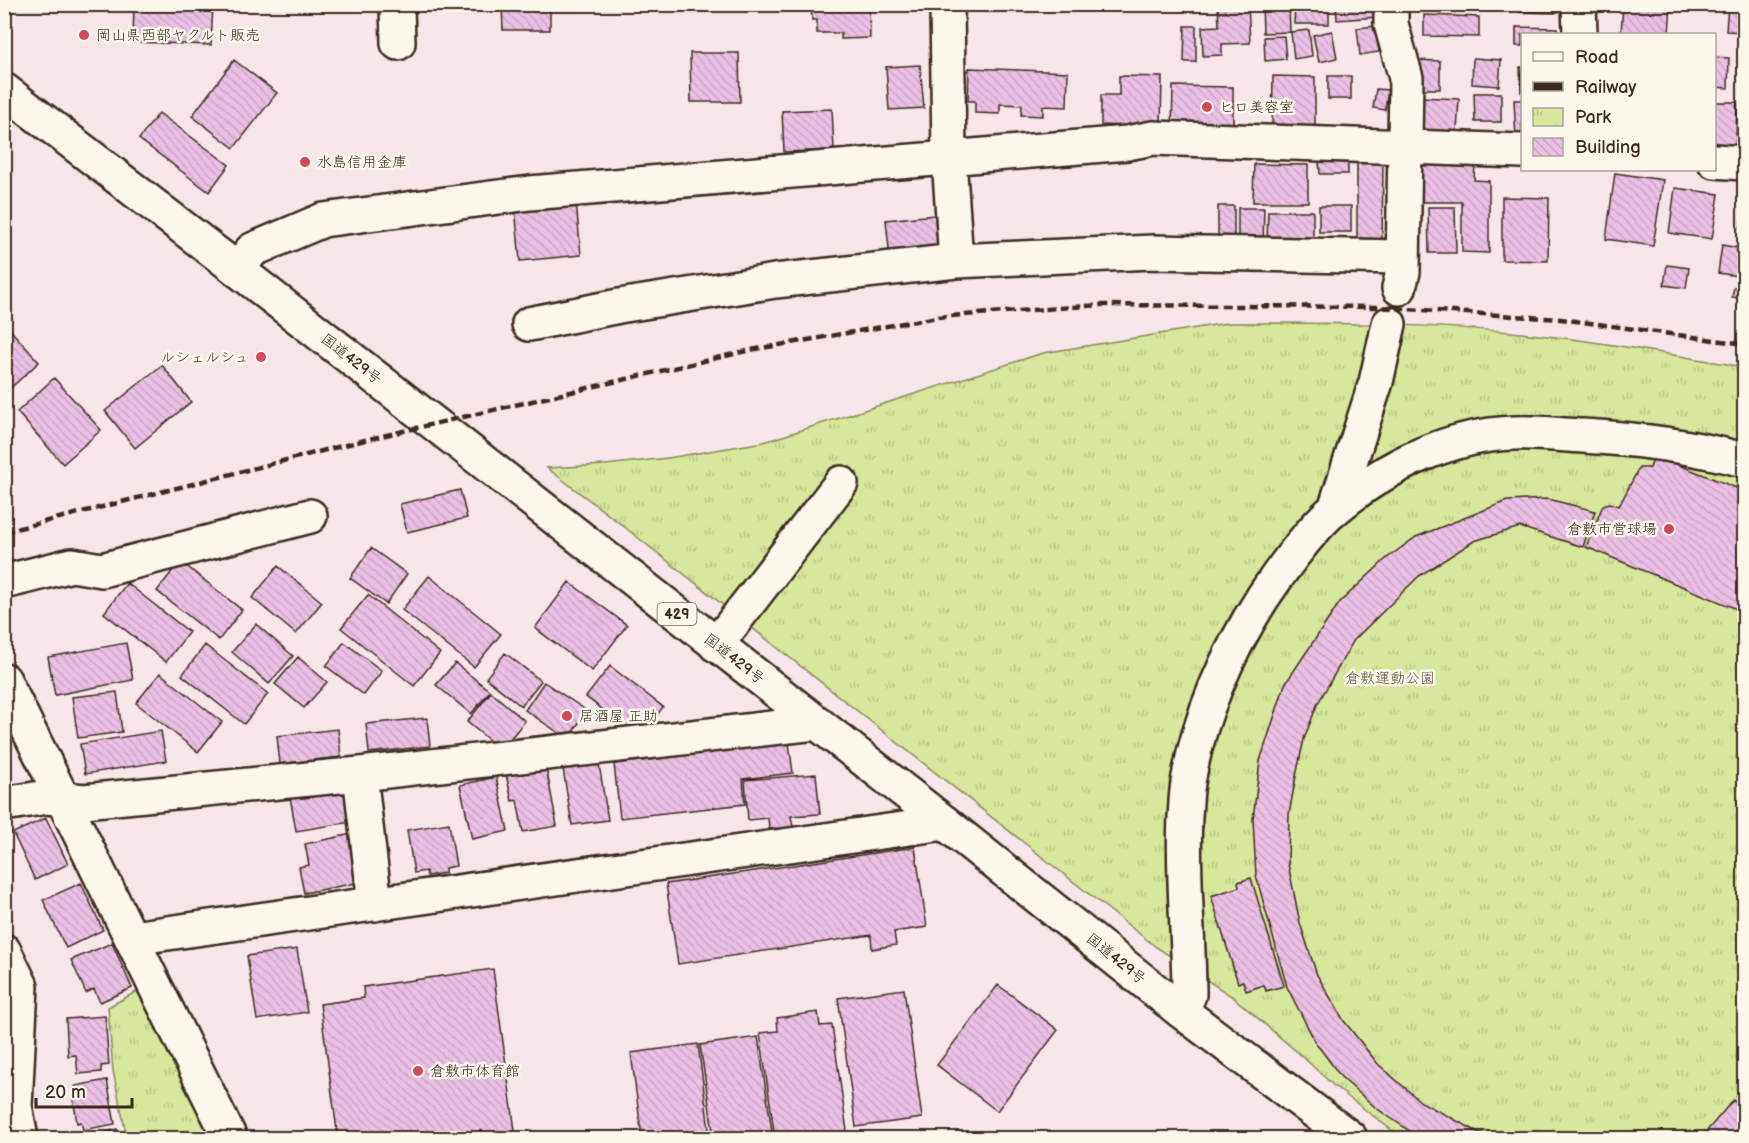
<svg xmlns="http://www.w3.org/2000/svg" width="1749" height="1143" viewBox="0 0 1749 1143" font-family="'Balsamiq Sans','Klee One',sans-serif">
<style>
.park{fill:url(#park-tufts);stroke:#89885c;stroke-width:1.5}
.building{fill:url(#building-back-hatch);stroke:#3b2a1e;stroke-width:1.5}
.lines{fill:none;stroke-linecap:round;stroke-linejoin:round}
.minor-casing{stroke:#3b2a1e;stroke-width:38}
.highway-casing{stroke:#3b2a1e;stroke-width:38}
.minor{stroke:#fbf7ec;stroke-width:33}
.highway{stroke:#fbf7ec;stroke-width:33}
.rail{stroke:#3b2a1e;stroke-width:4.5;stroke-dasharray:9 4.5;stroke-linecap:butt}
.poi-dot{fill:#d1495b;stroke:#fbf7ec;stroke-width:2}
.labels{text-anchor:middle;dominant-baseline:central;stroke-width:5;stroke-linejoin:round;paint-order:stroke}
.shield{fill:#fbf7ec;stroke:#75685c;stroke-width:1.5}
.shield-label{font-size:14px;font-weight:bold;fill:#3b2a1e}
.poi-label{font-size:15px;fill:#3b2a1e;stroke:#fbf7ec;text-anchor:start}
.street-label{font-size:15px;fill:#3b2a1e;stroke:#fbf7ec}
.park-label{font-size:15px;fill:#62593d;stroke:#fbf7ec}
</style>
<defs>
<pattern id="park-tufts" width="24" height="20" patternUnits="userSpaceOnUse" patternTransform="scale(1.5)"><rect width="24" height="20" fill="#d7e79b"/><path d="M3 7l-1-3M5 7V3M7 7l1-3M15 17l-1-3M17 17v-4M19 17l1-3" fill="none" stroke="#b9c685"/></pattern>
<pattern id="building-back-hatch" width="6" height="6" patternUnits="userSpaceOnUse" patternTransform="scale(1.5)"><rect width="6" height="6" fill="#ecc0e5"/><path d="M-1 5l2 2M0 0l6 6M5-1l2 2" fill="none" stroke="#cba5c4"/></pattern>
</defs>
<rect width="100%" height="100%" fill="#f6e6ea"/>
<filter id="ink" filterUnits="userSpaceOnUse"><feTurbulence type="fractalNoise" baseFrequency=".0167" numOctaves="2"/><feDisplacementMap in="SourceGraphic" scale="12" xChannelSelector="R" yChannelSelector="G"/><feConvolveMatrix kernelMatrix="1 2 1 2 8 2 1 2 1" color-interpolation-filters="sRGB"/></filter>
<g filter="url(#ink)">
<!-- park -->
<path class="park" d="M1227,323C1322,323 1416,323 1510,332C1589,339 1667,354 1744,367V1138H1402L1334,1086L1303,1057L1233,997L1156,947L622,525L547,468L605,465L668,458L764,442L1043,353Z
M149,985L222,1138H127L113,1071L108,1007Z"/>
<!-- building -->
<path class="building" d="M134,4H213L211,45L133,42Z
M502,4H550V30H503Z
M811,4H869L870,38L841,39V33H817V20H812Z
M1218,4H1248L1250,43L1222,44V55L1203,56L1202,27L1219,26Z
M1262,4H1289L1290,32L1263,33Z
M1295,4H1329V24H1294Z
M1336,4H1377V17L1337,20Z
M1520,4H1556L1555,13L1519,12Z
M1623,4H1671L1669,34H1621Z
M1728,4H1744V32L1726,31Z
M1424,15L1479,17V37L1424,36Z
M1185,26H1196V62H1184Z
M1375,26L1379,52L1360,55L1357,28Z
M1516,27L1557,28V34H1522V46H1516Z
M1309,30L1312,56L1294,59L1291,32Z
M1332,31L1337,58L1319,62L1313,35Z
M1284,36L1286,59L1265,61L1264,37Z
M690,53H739L740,102H691Z
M1714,57L1729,58L1728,88L1714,87Z
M1473,58L1501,60L1499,86L1472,84Z
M234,60L277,93L234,148L192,116Z
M1414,60L1440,61V89H1415Z
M920,65L924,108L889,110L886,67Z
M1520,67H1522V91L1521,92Z
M969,68L1068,72L1067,107L1043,106V116L1021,115L1022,105L1000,104V114L975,113V101H968Z
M1119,76L1162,77L1161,127L1101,125V95H1119Z
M1273,76L1315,77V130H1272Z
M1328,76H1351V99H1328Z
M1173,86L1233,87V132L1172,131Z
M1376,89L1388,90L1385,110L1373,108Z
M1474,93H1501V122H1475Z
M1420,97L1459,99L1457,132L1419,131Z
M1514,100H1522V138H1516Z
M1714,102H1737L1736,147L1714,146Z
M832,109L834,150L784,152L782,111Z
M159,113L229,165L209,192L139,139Z
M1319,160H1348V174H1320Z
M1357,163H1383L1382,241H1357Z
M1418,163L1475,164L1474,180L1489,181V253L1462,252V202H1418Z
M1254,164L1308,165V202H1253Z
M1615,173L1663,180L1653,246L1606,239Z
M1675,188L1719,194L1712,239L1669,233Z
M1502,197L1549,198L1548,261L1502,260Z
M1744,200V233L1740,232Z
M576,202L581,255L520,261L515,207Z
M1218,206H1234V240L1218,239Z
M1319,206H1351V232H1319Z
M1428,207H1455L1456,253H1429Z
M1238,208H1264L1263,243L1238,242Z
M1268,211H1313V244L1267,243Z
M944,214L947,252L890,258L886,220Z
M1722,245L1744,249V277L1718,273Z
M1667,265L1689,268L1686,288L1664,285Z
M1734,287L1744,288V299L1732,297Z
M4,323L39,362L4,394Z
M162,365L191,402L135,448L105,411Z
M54,378L101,430L63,464L17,412Z
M1654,455L1744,491V612L1586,547L1603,505L1610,503L1619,506L1639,468H1650Z
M460,490L467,518L407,532L400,504Z
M1548,499L1595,511L1583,547L1520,527L1474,541L1419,576L1354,640L1317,705L1304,739L1296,776L1289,814L1288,864L1300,923L1317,975L1344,1021L1378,1064L1421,1102L1478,1132L1499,1138H1420L1376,1108L1341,1077L1316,1043L1287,987L1256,876L1253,819L1260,761L1285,684L1340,602L1387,558L1416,537L1507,501Z
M371,548L407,574L386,604L350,578Z
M180,561L242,610L219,640L157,591Z
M278,566L322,602L296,634L252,598Z
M429,576L501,634L474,667L402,610Z
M569,582L627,625L592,671L535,628Z
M127,583L189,632L166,662L104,613Z
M368,595L440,653L414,686L341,628Z
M256,624L293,656L269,684L232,652Z
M344,642L382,671L364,695L326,666Z
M126,643L133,680L55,695L48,657Z
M205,645L268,694L244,724L182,675Z
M505,653L541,681L521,706L486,678Z
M298,657L327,682L304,708L275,684Z
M455,663L490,691L471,714L436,685Z
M610,666L663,707L640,738L586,697Z
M160,673L222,722L198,752L136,703Z
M544,682L587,711L568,739L525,710Z
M117,692L122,732L78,738L72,697Z
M491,692L525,721L501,750L467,722Z
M427,718L430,746L369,753L366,724Z
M338,729L341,757L280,764L277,736Z
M161,731L166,761L85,774L80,744Z
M789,743L793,773L743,779L745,804L620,818L614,764Z
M599,764L608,820L572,825L563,769Z
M546,767L557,826L523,832L517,800L512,801L506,774Z
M816,774L820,814L791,816L793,827L769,829L768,818L748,820L745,780Z
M496,777L508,831L472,839L460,785Z
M345,781L352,822L296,831L289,791Z
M46,818L68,864L35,880L13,833Z
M449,823L456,866L445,868V873L427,876L426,871L414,873L407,830Z
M352,834L362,882L304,893L299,867L309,865L305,844Z
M915,847L927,927L894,932L896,945L872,949L871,935L678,964L666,884Z
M1251,878L1284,986L1266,991L1264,985L1246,991L1243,981L1238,983L1211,896L1239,887L1238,882Z
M81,883L103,930L66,948L43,900Z
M112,943L132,988L100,1002L94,989L86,993L71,960Z
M297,949L307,1012L257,1020L247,956Z
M493,969L516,1138H338L320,1004L364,998L363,987Z
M998,985L1058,1030L997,1111L937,1065Z
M904,989L922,1118L856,1127L838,998Z
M818,1012L820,1026L832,1025L848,1138H775L760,1033L778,1031L777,1018Z
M105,1016L109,1065L101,1066V1072L78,1074L76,1055L68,1056L66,1019Z
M758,1037L773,1138H714L700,1045Z
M698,1044L710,1138H642L631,1053Z
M107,1080L115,1124L83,1130L81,1122L77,1123L73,1097L76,1096L75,1086Z
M1744,1086V1104L1736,1097Z
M1733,1100L1744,1110V1134L1740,1138H1693L1706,1132Z
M117,1129L120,1138H88Z"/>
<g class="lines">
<!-- minor casing -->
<g class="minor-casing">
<path id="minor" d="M397,4L398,43
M947,4L949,158L956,261
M1391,4V24L1406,78L1403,272L1399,288
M1579,4L1580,34
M1714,161L1744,163
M238,270L252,250L323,220L530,193L1127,143L1153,138L1522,151
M529,324L619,306L775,281L956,261L1153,252L1402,257
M1335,509L1376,382L1389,324
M4,582L72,565L102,570L310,516
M716,645L841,483
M4,680L230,1138
M360,774L375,904
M4,804L47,797L84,801L360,774L816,723
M132,938L945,823
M4,951L21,986L15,1106L21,1138
M1181,1011L1189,995C1189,935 1182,877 1185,817C1186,806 1186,794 1188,783C1198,718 1228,652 1263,597C1282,569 1310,529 1336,508C1386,466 1449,435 1515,433C1538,432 1561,435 1583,436C1638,439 1691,446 1744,460"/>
</g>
<!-- highway casing -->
<g class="highway-casing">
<path id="highway" d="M4,90L238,270L945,823L1181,1011L1350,1138"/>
</g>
<!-- minor -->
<use href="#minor" class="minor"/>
<!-- highway -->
<use href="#highway" class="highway"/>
<!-- rail -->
<path class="rail" d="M4,532L369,439L751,350L938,317L1100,305L1375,307L1561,319L1744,344"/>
</g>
</g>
<!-- markers -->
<g class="poi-dot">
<circle cx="84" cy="35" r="6"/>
<circle cx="1207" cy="107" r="6"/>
<circle cx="305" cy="162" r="6"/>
<circle cx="261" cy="357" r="6"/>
<circle cx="1669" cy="529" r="6"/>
<circle cx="567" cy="716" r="6"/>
<circle cx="418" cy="1071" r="6"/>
</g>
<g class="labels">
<!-- shield labels -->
<rect class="shield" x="657.5" y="603" width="39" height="22" rx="4.5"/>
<g class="shield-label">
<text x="677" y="614">429</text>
</g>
<!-- poi labels -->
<g class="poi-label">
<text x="96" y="35">岡山県西部ヤクルト販売</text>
<text x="1219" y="107">ヒロ美容室</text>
<text x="317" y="162">水島信用金庫</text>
<text x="249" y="357" text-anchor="end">ルシェルシュ</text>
<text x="1657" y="529" text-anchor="end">倉敷市営球場</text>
<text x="579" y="716">居酒屋 正助</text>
<text x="430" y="1071">倉敷市体育館</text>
</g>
<!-- street labels -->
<g class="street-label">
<text transform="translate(351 359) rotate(38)">国道429号</text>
<text transform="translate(734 659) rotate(38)">国道429号</text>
<text transform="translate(1116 959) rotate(39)">国道429号</text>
</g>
<!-- park labels -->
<g class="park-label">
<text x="1390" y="678">倉敷運動公園</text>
</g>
</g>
<!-- margin -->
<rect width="1749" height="1143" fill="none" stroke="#fbf7ec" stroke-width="24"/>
<rect x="12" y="12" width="1725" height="1119" fill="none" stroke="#3b2a1e" stroke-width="2" filter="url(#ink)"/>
<!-- legend -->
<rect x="1521" y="33" width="195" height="138" fill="#fbf7ec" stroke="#aea59a" stroke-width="1.5"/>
<rect x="1533" y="52" width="30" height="9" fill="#fbf7ec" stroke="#aea59a" stroke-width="1.5"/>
<text x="1575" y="63" font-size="18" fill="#3b2a1e">Road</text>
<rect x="1533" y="82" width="30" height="9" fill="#3b2a1e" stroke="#aea59a" stroke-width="1.5"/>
<text x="1575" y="93" font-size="18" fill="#3b2a1e">Railway</text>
<rect x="1533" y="108" width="30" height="18" fill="url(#park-tufts)" stroke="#aea59a" stroke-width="1.5"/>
<text x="1575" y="123" font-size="18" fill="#3b2a1e">Park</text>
<rect x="1533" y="138" width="30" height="18" fill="url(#building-back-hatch)" stroke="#aea59a" stroke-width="1.5"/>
<text x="1575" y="153" font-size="18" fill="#3b2a1e">Building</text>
<!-- scale -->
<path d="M36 1098v9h96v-9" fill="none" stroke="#3b2a1e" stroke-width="3"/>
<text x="45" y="1098" font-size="18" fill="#3b2a1e" stroke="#fbf7ec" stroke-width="4.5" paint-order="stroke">20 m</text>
</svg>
